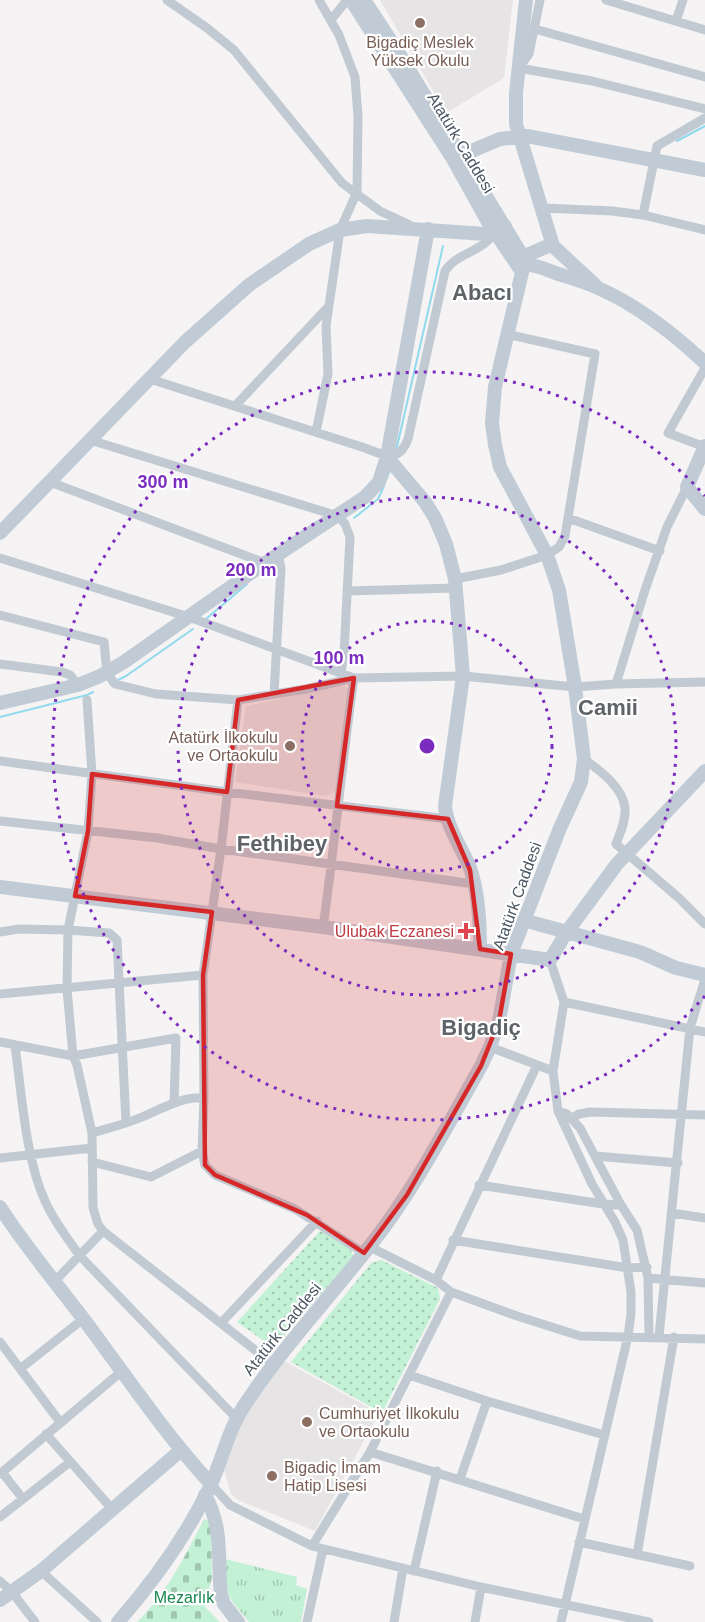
<svg xmlns="http://www.w3.org/2000/svg" width="705" height="1622" viewBox="0 0 705 1622" font-family="Arial,sans-serif">
<style>
.education{fill:#e6e4e5}
.grass{fill:url(#grass-tufts)}
.cemetery{fill:url(#cemetery-stones)}
.park{fill:url(#park-dots)}
.lines{fill:none;stroke-linecap:round;stroke-linejoin:round}
.stream{stroke:#90daee;stroke-width:2}
.street{stroke:#c1cad2;stroke-width:9}
.secondary{stroke:#c1cbd6;stroke-width:14}
.marked{fill:#d62828;fill-opacity:0.2;stroke:#d62828;stroke-width:4.5;stroke-linejoin:round}
.ring{fill:none;stroke:#7b2cbf;stroke-width:3;stroke-dasharray:3 6}
.education-dot{fill:#8d6e63;stroke:#fff;stroke-width:2}
.health-dot{fill:#e0444e;stroke:#fff;stroke-width:2}
.labels{text-anchor:middle;dominant-baseline:central;stroke-width:4.5;stroke-linejoin:round;paint-order:stroke}
.education-label{font-size:16px;fill:#785e54;stroke:#fff;text-anchor:start}
.street-label{font-size:16px;fill:#4a5661;stroke:#fff}
.health-label{font-size:16px;fill:#be3a42;stroke:#fff;text-anchor:end}
.park-label{font-size:16px;fill:#17864f;stroke:#fff}
.district-label{font-size:22px;font-weight:bold;fill:#5f6368;stroke:#fff}
.centre{fill:#7b2cbf;stroke:#fff;stroke-width:3}
.ring-label{font-size:18px;text-anchor:middle;font-weight:bold;fill:#7b2cbf;stroke:#fff;stroke-width:4.5;stroke-linejoin:round;paint-order:stroke}
</style>
<defs>
<pattern id="grass-tufts" width="24" height="20" patternUnits="userSpaceOnUse" patternTransform="scale(1.5)"><rect width="24" height="20" fill="#c3f1d5"/><path d="M3 7l-1-3M5 7V3M7 7l1-3M15 17l-1-3M17 17v-4M19 17l1-3" fill="none" stroke="#a0c6b0"/></pattern>
<pattern id="cemetery-stones" width="16" height="16" patternUnits="userSpaceOnUse" patternTransform="scale(1.5)"><rect width="16" height="16" fill="#c3f1d5"/><path d="M2 7V4a2 2 0 0 1 4 0v3zM10 15v-3a2 2 0 0 1 4 0v3z" fill="#a0c6b0"/></pattern>
<pattern id="park-dots" width="8" height="8" patternUnits="userSpaceOnUse" patternTransform="scale(1.5)"><rect width="8" height="8" fill="#c3f1d5"/><path d="M2 2h.1M6 6h.1" fill="none" stroke="#a0c6b0" stroke-width="1.8" stroke-linecap="round"/></pattern>
</defs>
<rect width="100%" height="100%" fill="#f5f3f3"/>
<!-- education -->
<path class="education" d="M380,0H513L504,78L446,113Z
M343,685L349,689L335,791L327,796L235,782L246,706Z
M284,1361L379,1413L315,1531L240,1501L231,1494L224,1469L246,1410Z"/>
<!-- grass -->
<path class="grass" d="M225,1559L297,1577L296,1585L307,1589L301,1622H249L234,1604L228,1594Z"/>
<!-- cemetery -->
<path class="cemetery" d="M204,1519L211,1522L212,1577L205,1607L220,1622H137C166,1594 186,1555 204,1519Z"/>
<!-- park -->
<path class="park" d="M320,1231C332,1235 349,1244 354,1256L274,1348L237,1322Z
M381,1260L438,1288L440,1299L382,1413L291,1362L371,1263Z"/>
<g class="lines">
<!-- stream -->
<path class="stream" d="M677,141L705,126
M396,451L443,246
M386,480L390,470
M354,518L378,499L384,486
M206,619L247,584
M116,681L126,676L193,629
M0,717L87,695L93,692"/>
<!-- street -->
<path class="street" d="M167,0L207,28L234,50L342,183L380,211L414,227
M606,0L705,30
M331,20L347,0
M676,21L683,0
M535,29L705,77
M519,68L592,81L705,109
M519,68L529,54L540,0
M543,208L612,211L643,215L705,230
M643,215L657,146L705,118
M150,379L365,448C383,455 399,464 408,439L445,271C457,252 485,252 495,231
M235,406L328,307
M316,432L328,374L326,326L340,230L357,192L358,117L355,77L339,35L319,0
M90,440L338,516L345,524L350,537L344,654L341,672
M705,447L668,433L705,368
M50,482L265,563
M568,518L660,551
M0,558L189,617L354,678C342,761 335,844 323,927
M455,579L501,570L547,555L559,547L565,536L595,354L506,334
M347,591L456,588
M0,615L104,642L107,673L115,684L156,694L238,700L306,689L354,678L463,676L575,687L616,684L705,682
M0,664L62,672L70,675L78,685
M616,684L645,590L667,527L687,487
M274,694L281,568L278,555
M87,700L92,774L88,831L68,930L67,989L73,1056L176,1038L174,1103
M238,700L221,849L203,975L204,1098L202,1151L205,1165L215,1175L295,1209L364,1253
M584,759C599,770 623,787 625,808C626,821 620,833 616,844L680,899L705,924
M0,761L227,792L448,819
M0,821L157,838L221,849L474,884
M0,932L19,929L68,930L109,933L117,940L126,1123
M550,960L564,1002L553,1071
M0,994L203,975
M564,1002L705,1032
M0,1042L73,1056L77,1065L92,1133
M15,1046C22,1094 25,1157 45,1201C54,1221 67,1238 80,1256L237,1419
M490,1047L553,1071L558,1111L592,1184L615,1222L623,1240L631,1292V1314L628,1336L561,1622
M204,1098C182,1096 162,1109 142,1117C126,1124 109,1128 92,1133L93,1208L98,1224L103,1231L273,1364
M558,1111L567,1114L580,1128L621,1205L637,1230L648,1278L649,1336
M572,1118L579,1114L590,1112L705,1115
M595,1156L678,1163
M0,1158L92,1148
M92,1162L151,1177L202,1151
M479,1185L603,1204L621,1205
M672,1213L705,1218
M453,1240L628,1268L647,1267
M370,1247L436,1280L451,1292L517,1316L580,1336L705,1339
M648,1278L705,1283
M436,1280L537,1065
M55,1281L103,1231
M221,1323L317,1221
M659,1336L690,1028L705,979
M0,1342L60,1422
M20,1369L83,1319
M409,1375L487,1401L604,1435
M46,1434L112,1509
M370,1452L584,1519
M2,1472L23,1499
M0,1474L122,1371
M460,1479L487,1401
M211,1484L230,1505L312,1546L481,1587L649,1622
M0,1517L70,1462
M579,1542L690,1566
M312,1546L370,1452L451,1292
M637,1555L674,1337
M41,1571L97,1622
M414,1571L437,1471
M0,1581L12,1592L35,1622
M307,1622L323,1549
M394,1622L403,1568
M475,1622L481,1587"/>
<!-- secondary -->
<path class="secondary" d="M351,0L453,159L487,220L522,272
M526,0L516,93V124L553,246
M455,158L500,139L527,136L705,170
M428,229L387,457L425,502L435,518L446,544L455,579L463,676L445,806C447,828 462,848 470,868C479,893 480,923 480,949
M516,260L548,246H553L595,285
M518,266C530,262 546,269 558,274C571,278 585,282 598,288C637,305 674,334 705,363
M705,446L687,487L705,509
M0,533L185,342L249,285L309,244L340,230L367,226L486,234L505,226
M0,703L78,685L100,676L124,662L265,563L365,497L379,482L387,457
M0,887L323,927L550,960L566,933L617,864L705,771
M523,920L640,952L676,968L705,975
M0,1207C26,1248 59,1286 88,1325C128,1379 166,1435 211,1484
M205,1495C224,1530 217,1558 221,1595L224,1604L238,1622
M0,1600L41,1571L180,1451
M118,1622C154,1581 186,1536 210,1487C223,1458 229,1426 248,1400C284,1346 329,1298 369,1247C413,1192 446,1128 481,1066L490,1047L499,1021L511,954L560,828L581,782L584,759L575,687L559,590L547,555L500,467L495,445L492,423L495,387L524,264L523,257L395,47L364,0"/>
</g>
<!-- marked area -->
<path class="marked" d="M354,678L337,806L448,819L470,870L480,949L511,954L499,1021L481,1066L407,1195L364,1253L307,1215L215,1175L205,1165L203,975L212,912L75,896L88,831L92,774L227,792L238,700Z"/>
<!-- distance rings -->
<g class="ring">
<circle cx="427" cy="746" r="125"/>
<circle cx="427" cy="746" r="249"/>
<path d="M705 996A374 374 0 1 1 705 496"/>
</g>
<!-- markers -->
<g class="education-dot">
<circle cx="420" cy="23" r="6"/>
<circle cx="290" cy="746" r="6"/>
<circle cx="307" cy="1422" r="6"/>
<circle cx="272" cy="1476" r="6"/>
</g>
<path class="health-dot" d="M463 922h6v6h6v6h-6v6h-6v-6h-6v-6h6z"/>
<g class="labels">
<!-- education labels -->
<g class="education-label">
<text x="420" y="42" text-anchor="middle">Bigadiç Meslek<tspan x="420" dy="18">Yüksek Okulu</tspan></text>
<text x="278" y="737" text-anchor="end">Atatürk İlkokulu<tspan x="278" dy="18">ve Ortaokulu</tspan></text>
<text x="319" y="1413">Cumhuriyet İlkokulu<tspan x="319" dy="18">ve Ortaokulu</tspan></text>
<text x="284" y="1467">Bigadiç İmam<tspan x="284" dy="18">Hatip Lisesi</tspan></text>
</g>
<!-- street labels -->
<g class="street-label">
<text transform="translate(461 143) rotate(59)">Atatürk Caddesi</text>
<text transform="translate(517 896) rotate(-70)">Atatürk Caddesi</text>
<text transform="translate(282 1329) rotate(-51)">Atatürk Caddesi</text>
</g>
<!-- health labels -->
<g class="health-label">
<text x="454" y="931">Ulubak Eczanesi</text>
</g>
<!-- park labels -->
<g class="park-label">
<text x="184" y="1597">Mezarlık</text>
</g>
<!-- district labels -->
<g class="district-label">
<text x="482" y="292">Abacı</text>
<text x="608" y="707">Camii</text>
<text x="282" y="843">Fethibey</text>
<text x="481" y="1027">Bigadiç</text>
</g>
</g>
<circle cx="427" cy="746" r="9" class="centre"/>
<g class="ring-label">
<text x="163" y="488">300 m</text>
<text x="251" y="576">200 m</text>
<text x="339" y="664">100 m</text>
</g>
</svg>
